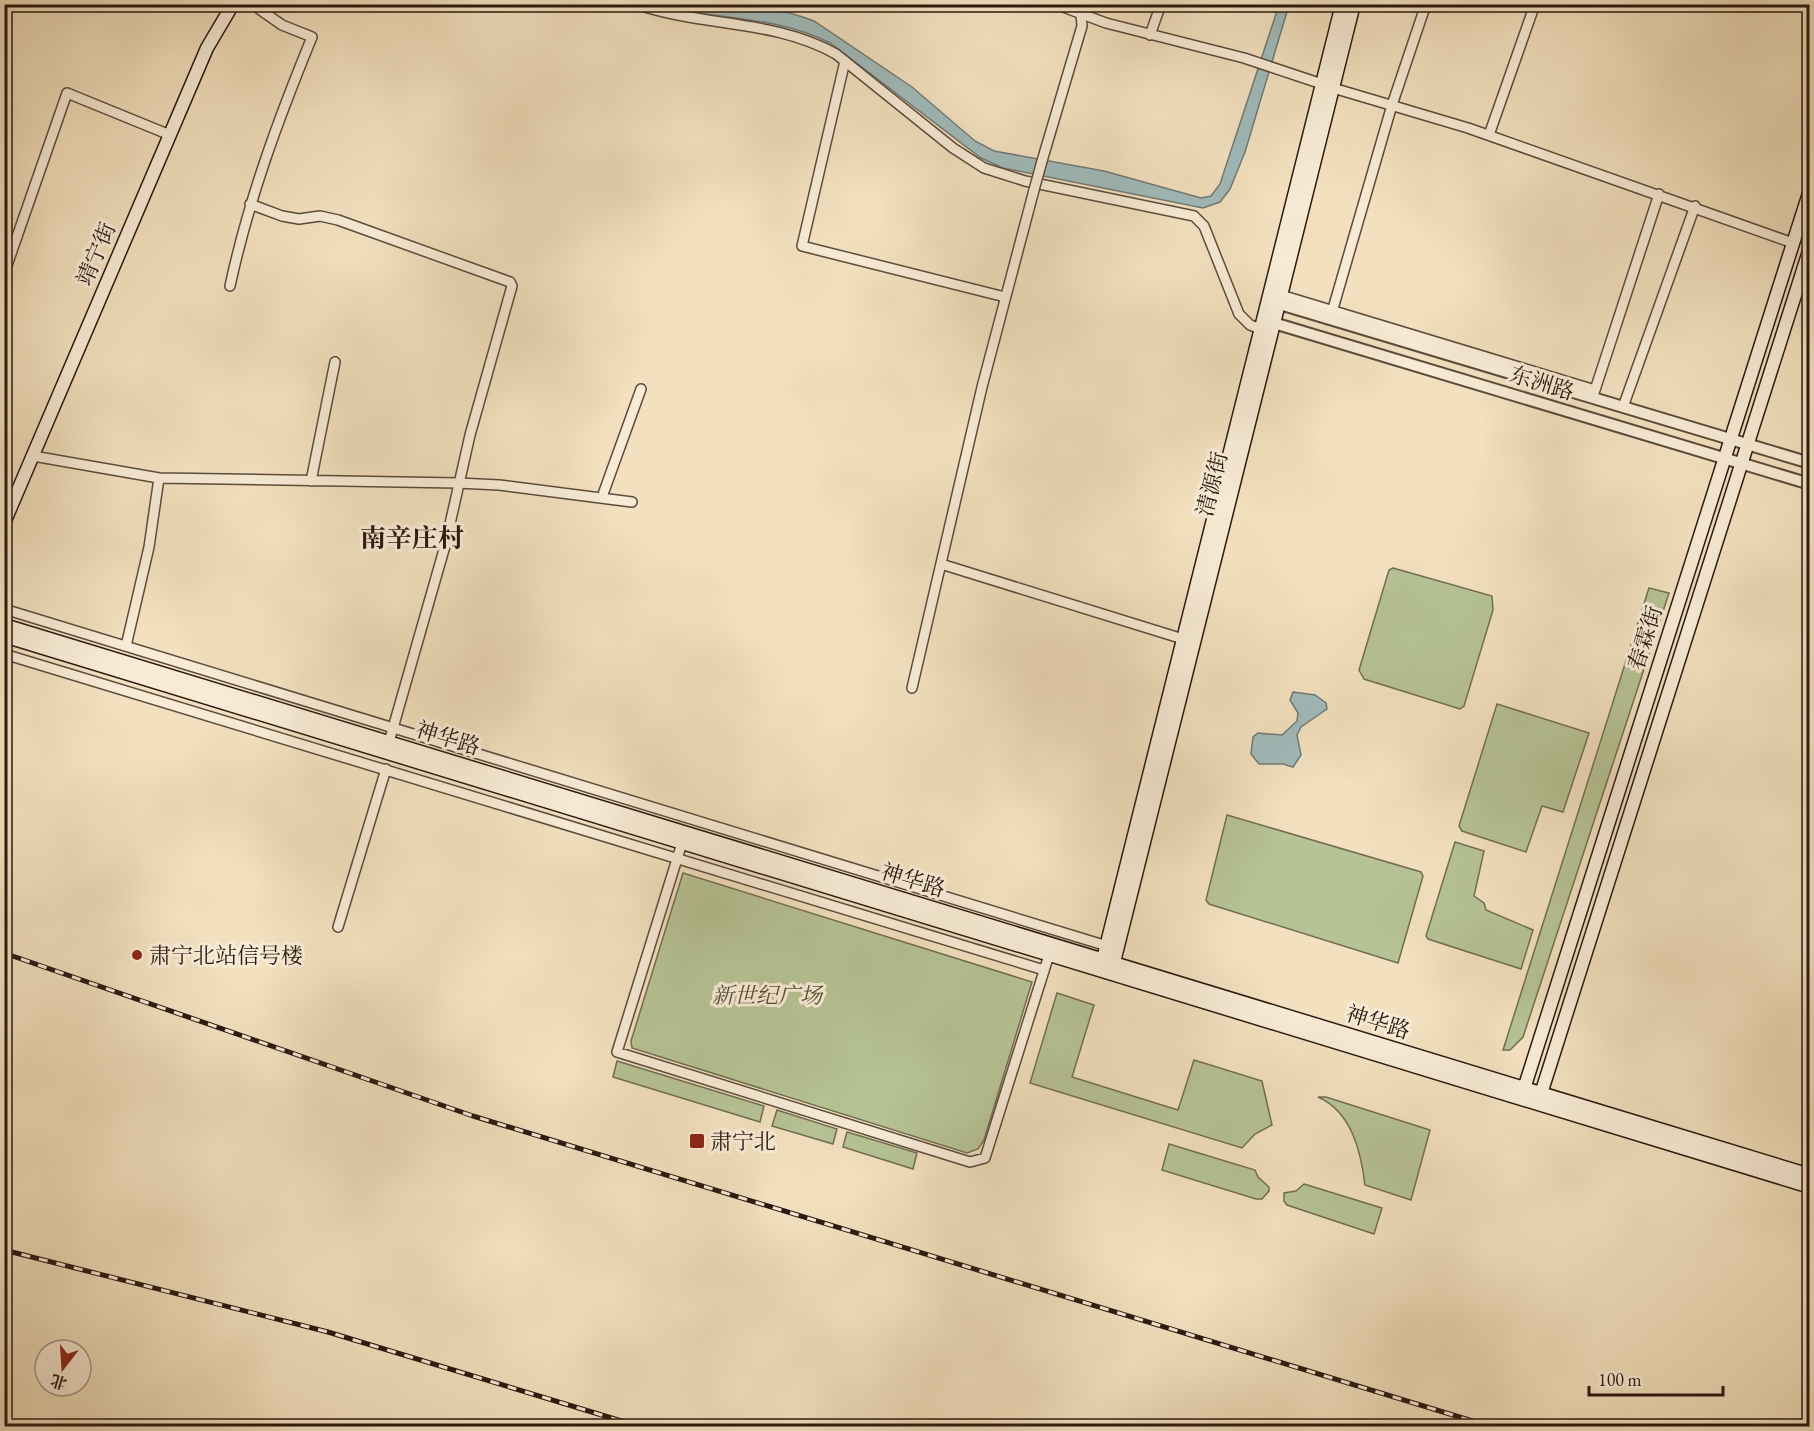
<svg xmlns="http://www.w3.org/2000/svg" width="1814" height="1431" viewBox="0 0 1814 1431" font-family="'EB Garamond','Noto Serif SC',serif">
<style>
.green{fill:#b6c395;stroke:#706e53;stroke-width:1.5}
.water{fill:#9fbbbb;stroke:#707a77;stroke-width:1.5}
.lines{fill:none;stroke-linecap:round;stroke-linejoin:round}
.minor-casing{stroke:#5c4b3c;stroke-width:12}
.tertiary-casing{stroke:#5c4b3c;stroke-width:14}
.secondary-casing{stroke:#2a1911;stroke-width:15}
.minor{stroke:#f7ebd5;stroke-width:9}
.tertiary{stroke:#f7ebd5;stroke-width:10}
.secondary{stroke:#f7ebd5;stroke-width:12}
.rail-casing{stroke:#2a1911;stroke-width:5}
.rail{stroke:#f7ebd5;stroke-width:3;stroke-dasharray:9;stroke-linecap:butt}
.minor-bridge-casing{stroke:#5c4b3c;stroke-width:12;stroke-linecap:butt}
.minor-bridge{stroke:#f7ebd5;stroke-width:9}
.poi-dot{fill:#8f2418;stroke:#f7ebd5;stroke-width:2}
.labels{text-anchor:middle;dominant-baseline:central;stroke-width:6;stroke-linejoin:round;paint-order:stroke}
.street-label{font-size:22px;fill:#2a1911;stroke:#f7ebd5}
.poi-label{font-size:22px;fill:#2a1911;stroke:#f7ebd5;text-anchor:start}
.park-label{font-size:22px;font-style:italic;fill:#544c39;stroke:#f7ebd5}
.quarter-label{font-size:26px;font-weight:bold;fill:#2a1911;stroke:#f7ebd5}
</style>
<rect width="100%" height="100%" fill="#f2e0be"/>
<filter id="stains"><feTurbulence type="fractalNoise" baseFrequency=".00333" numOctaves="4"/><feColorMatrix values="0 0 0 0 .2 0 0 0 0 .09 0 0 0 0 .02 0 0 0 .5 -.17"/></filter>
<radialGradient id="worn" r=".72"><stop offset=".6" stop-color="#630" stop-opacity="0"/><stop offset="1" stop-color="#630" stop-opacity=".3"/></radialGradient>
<!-- green -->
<path class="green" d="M1393,568L1492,596L1493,610L1464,706L1460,709L1364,679L1359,670L1389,570Z
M1649,588L1669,593L1523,1037L1510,1050H1503Z
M1497,704L1589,733L1563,812L1542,806L1526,852L1462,831L1459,826Z
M1227,815L1421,872L1423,876L1398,963L1209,904L1206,900Z
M1455,842L1484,851L1474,896L1484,903L1486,910L1533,930L1521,969L1428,939L1426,936Z
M683,873L1032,982L984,1140L978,1149L967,1153L632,1048L631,1041Z
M1057,993L1094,1005L1072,1077L1178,1110L1194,1060L1262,1081L1272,1125L1255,1134L1242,1148L1030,1083Z
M617,1061L764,1106L760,1122L613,1077Z
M1318,1097H1326L1430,1130L1411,1200L1365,1185C1361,1152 1352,1112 1318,1097Z
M777,1110L837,1129L833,1144L772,1126Z
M847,1132L917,1153L913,1169L843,1147Z
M1169,1144L1255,1170L1258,1177L1269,1187V1191L1262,1199H1256L1162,1170Z
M1304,1184L1382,1208L1374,1234L1287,1205L1284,1201V1193L1296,1191Z"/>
<!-- water -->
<path class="water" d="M651,5C706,5 762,0 814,21L912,87L975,141L994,151L1104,171L1201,198L1211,196L1220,184L1279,5H1289L1245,152L1230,189L1220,202L1203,208L1003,168L981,158L830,43C775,15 711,19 651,5Z
M1293,692L1315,695L1326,703L1327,709L1301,727L1297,735L1301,755L1293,767L1283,764H1259L1251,754L1253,737L1258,733L1282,735L1297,721L1298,713L1290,700Z"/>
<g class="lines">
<!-- minor casing -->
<g class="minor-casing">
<path id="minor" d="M636,4C702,27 774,19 836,54L953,148L984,168L1025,181L1194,216L1204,226L1239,314L1250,325L1261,329
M1055,4L1106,23L1244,58L1322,84
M1150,35L1161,4
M845,61L802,246L1005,297
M1333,88L1468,128L1793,243
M1489,135L1535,4
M1042,161L1082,26L1081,14L1085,4
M250,204L282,216L299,219L320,216L338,220L510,282L512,286L470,435L445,546L389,742
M4,274L67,93L170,135
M230,286C249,198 278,120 312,37L282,25L252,4
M1281,295L1595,390
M1330,319L1392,105L1426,4
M1594,393L1659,194
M1623,407L1695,206
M33,456L159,478L458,483L499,485L632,502
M311,481L335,362
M602,497L641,389
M941,564L1183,639
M4,609L1107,946
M126,646L149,547L159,478
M4,654L1044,970
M912,688L982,387L1034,190
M682,843L617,1052L970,1162L985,1158L1049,955
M338,927L386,769"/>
</g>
<!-- tertiary casing -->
<g class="tertiary-casing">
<path id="tertiary" d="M1273,302L1810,463
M1267,321L1810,484"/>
</g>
<!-- secondary casing -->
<g class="secondary-casing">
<path id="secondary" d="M4,523L207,48L233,4
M4,625L1810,1175
M4,636L1810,1187
M1101,967L1342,4
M1112,970L1354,4
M1522,1095L1810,190
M1539,1100L1810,248"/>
</g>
<!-- minor -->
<use href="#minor" class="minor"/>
<!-- tertiary -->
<use href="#tertiary" class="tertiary"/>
<!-- secondary -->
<use href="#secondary" class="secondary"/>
<!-- rail casing -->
<g class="rail-casing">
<path id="rail" d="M4,953L473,1116L1489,1426
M4,1250L328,1332L638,1426"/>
</g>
<!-- rail -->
<use href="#rail" class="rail"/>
<!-- minor-bridge casing -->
<g class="minor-bridge-casing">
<path id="minor-bridge" d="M1034,190L1042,161"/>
</g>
<!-- minor-bridge -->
<use href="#minor-bridge" class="minor-bridge"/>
</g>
<!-- markers -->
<g class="poi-dot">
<circle cx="137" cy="955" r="6"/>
<rect x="689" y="1133" width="16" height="16" rx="3"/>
</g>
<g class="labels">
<!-- street labels -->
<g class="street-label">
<text transform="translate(96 254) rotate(-67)">靖宁街</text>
<text transform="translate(1542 383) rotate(17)">东洲路</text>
<text transform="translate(1212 484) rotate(-76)">清源街</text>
<text transform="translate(1645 638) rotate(-72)">春霖街</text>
<text transform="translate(448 738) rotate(17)">神华路</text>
<text transform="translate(913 880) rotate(17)">神华路</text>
<text transform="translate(1378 1022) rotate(17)">神华路</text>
</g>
<!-- poi labels -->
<g class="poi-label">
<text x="149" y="955">肃宁北站信号楼</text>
<text x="710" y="1141">肃宁北</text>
</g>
<!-- park labels -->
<g class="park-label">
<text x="767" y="995">新世纪广场</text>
</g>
<!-- quarter labels -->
<g class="quarter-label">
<text x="412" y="538">南辛庄村</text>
</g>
</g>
<!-- margin -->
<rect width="1814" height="1431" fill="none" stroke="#f2e0be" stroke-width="24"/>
<rect x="6" y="6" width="1802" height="1419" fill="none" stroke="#2a1911" stroke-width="3"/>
<rect x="12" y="12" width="1790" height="1407" fill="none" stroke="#2a1911" stroke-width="1.5"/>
<!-- north arrow -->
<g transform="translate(63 1368) rotate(197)"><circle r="28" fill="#f7ebd5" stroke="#a59787" stroke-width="1.5"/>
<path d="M0-4.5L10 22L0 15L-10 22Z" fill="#8f2418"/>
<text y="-9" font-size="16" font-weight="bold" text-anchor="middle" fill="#2a1911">北</text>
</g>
<!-- scale -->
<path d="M1589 1386v9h134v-9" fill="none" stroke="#2a1911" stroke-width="3"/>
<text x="1598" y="1386" font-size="18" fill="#2a1911" stroke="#f7ebd5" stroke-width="4.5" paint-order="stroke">100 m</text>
<rect width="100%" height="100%" filter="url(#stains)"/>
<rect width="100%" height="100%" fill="url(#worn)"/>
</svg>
